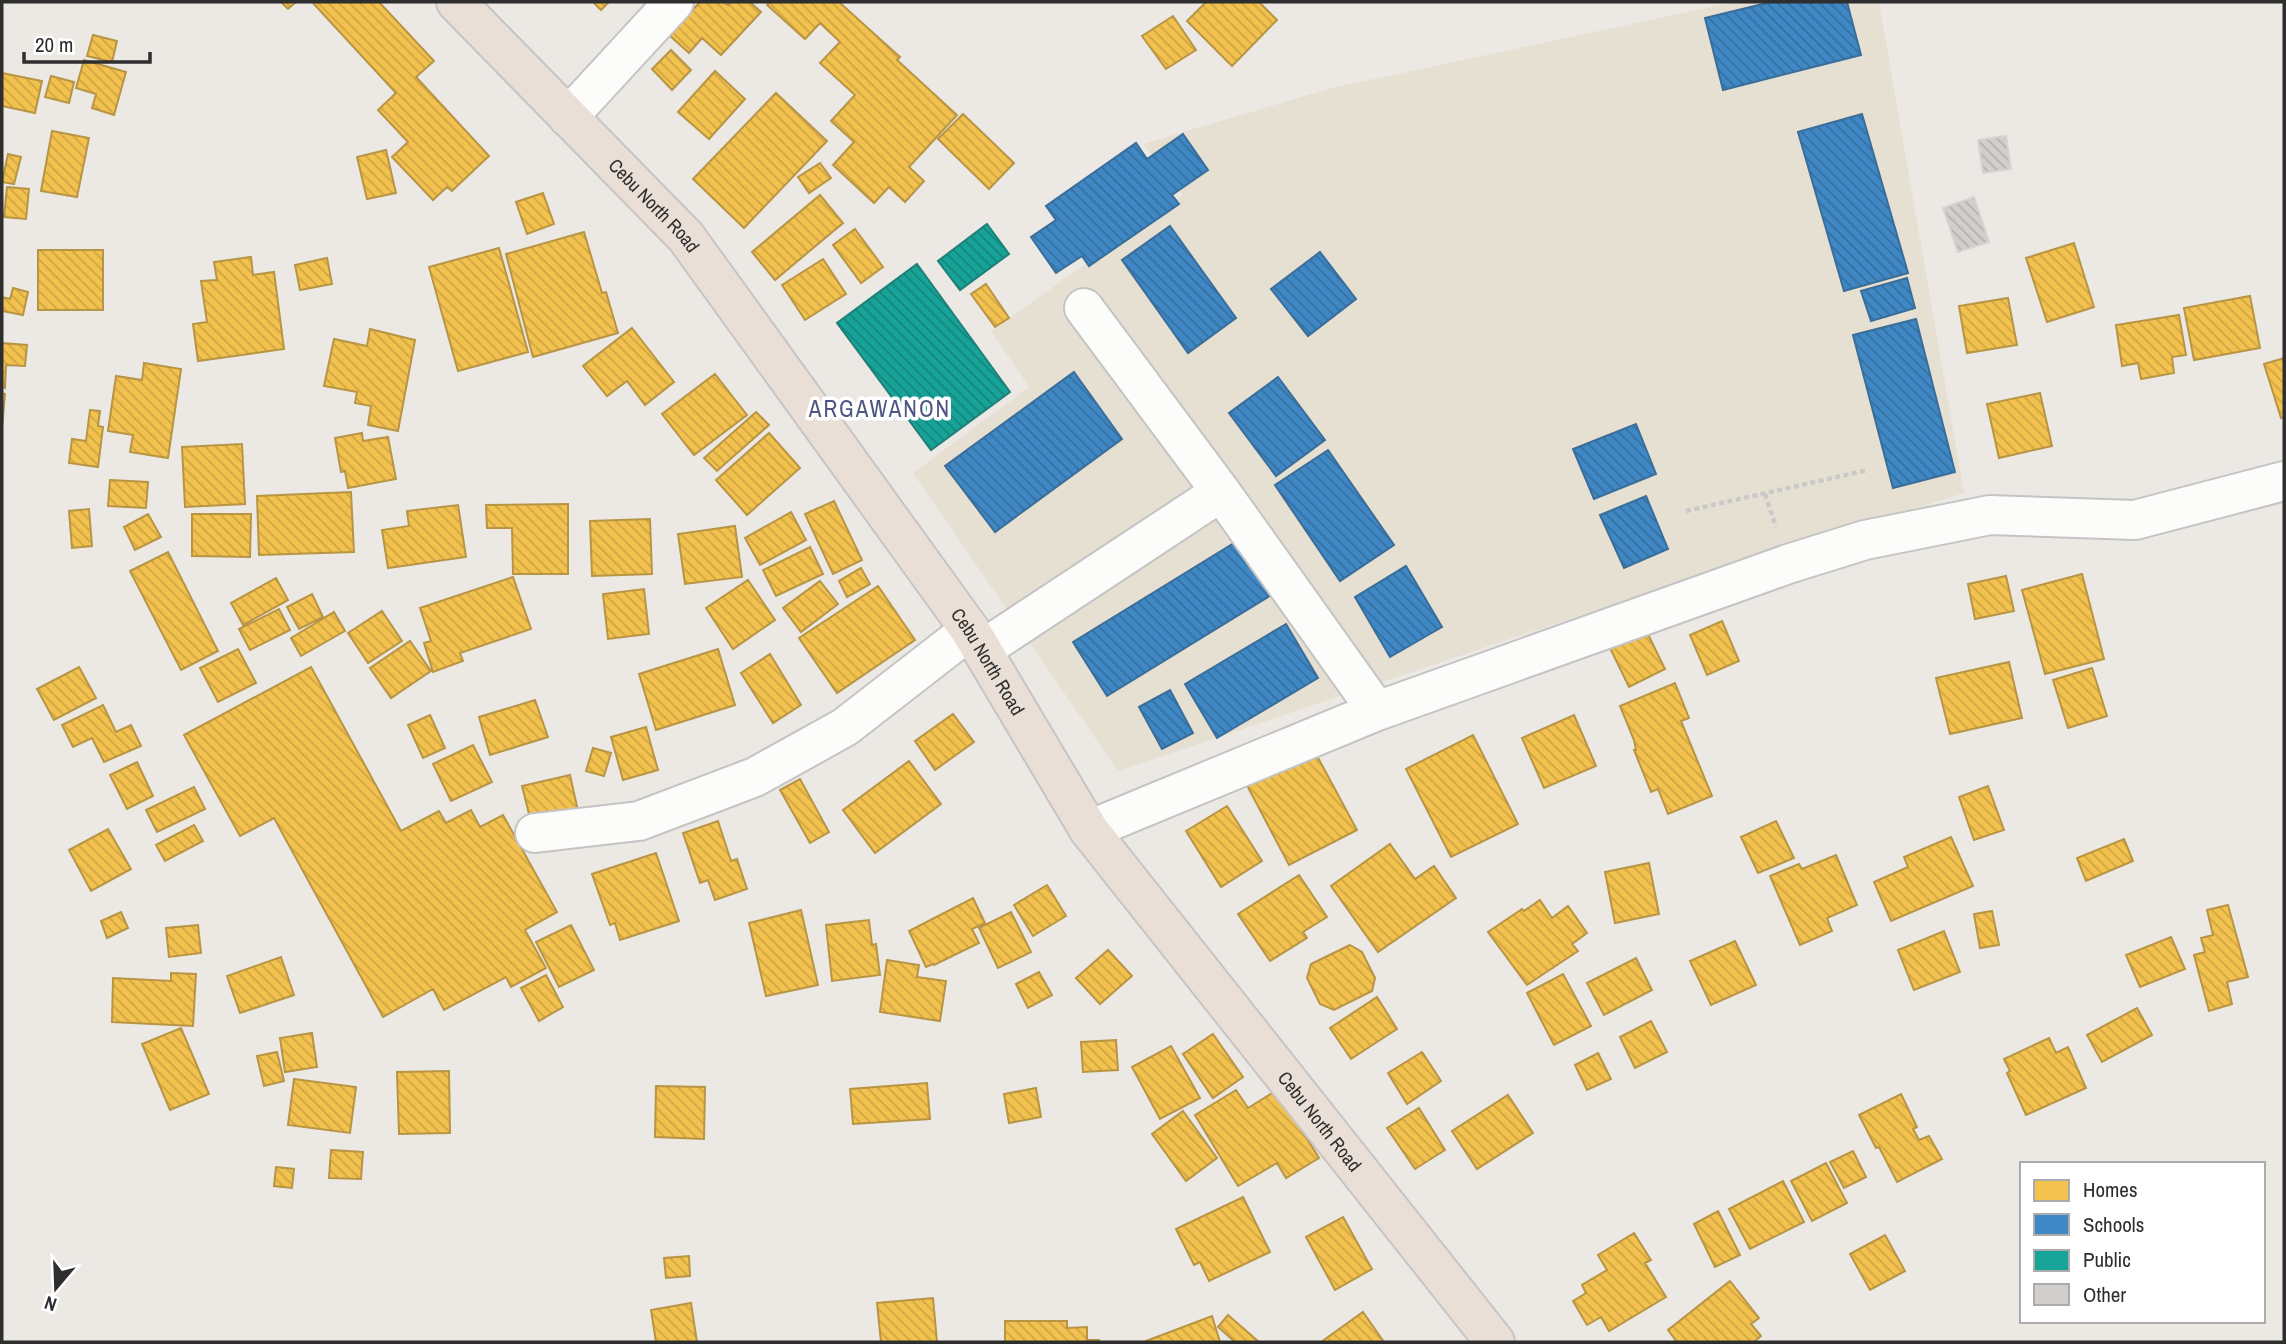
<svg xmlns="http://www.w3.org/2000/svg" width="2286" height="1344" viewBox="0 0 2286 1344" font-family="'Archivo Narrow',sans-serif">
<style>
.education{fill:#e6e0d3}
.homes{fill:url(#homes-back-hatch);stroke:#b79544;stroke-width:2}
.schools{fill:url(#schools-back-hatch);stroke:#3a6d98;stroke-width:2}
.public{fill:url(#public-back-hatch);stroke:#1e8078;stroke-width:2}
.building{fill:url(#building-back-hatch);stroke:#d7d4d0;stroke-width:2}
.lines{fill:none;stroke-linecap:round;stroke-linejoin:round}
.minor-casing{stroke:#c5c4c5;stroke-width:42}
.highway-casing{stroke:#c6c5c4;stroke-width:42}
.path{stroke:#c9c9c8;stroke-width:4.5;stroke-dasharray:5 3.5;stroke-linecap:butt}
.minor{stroke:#fcfcfb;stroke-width:38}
.highway{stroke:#eadfd6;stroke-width:38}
.labels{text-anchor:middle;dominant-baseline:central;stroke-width:7;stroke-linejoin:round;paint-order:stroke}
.street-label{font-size:19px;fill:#2e2e2e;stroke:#fff}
.quarter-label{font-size:23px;letter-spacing:2px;fill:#4d5680;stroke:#fff}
</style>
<defs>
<pattern id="homes-back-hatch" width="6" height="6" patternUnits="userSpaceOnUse" patternTransform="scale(1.75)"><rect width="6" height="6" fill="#f2c14e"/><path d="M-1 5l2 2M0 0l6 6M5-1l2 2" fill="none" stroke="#d0a644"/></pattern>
<pattern id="schools-back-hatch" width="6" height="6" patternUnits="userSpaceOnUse" patternTransform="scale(1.75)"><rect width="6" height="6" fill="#3f88c5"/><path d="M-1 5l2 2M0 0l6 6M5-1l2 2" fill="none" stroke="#3570a0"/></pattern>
<pattern id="public-back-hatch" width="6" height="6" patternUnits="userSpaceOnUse" patternTransform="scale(1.75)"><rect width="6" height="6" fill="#17a398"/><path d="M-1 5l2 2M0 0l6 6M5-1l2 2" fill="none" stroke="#15857c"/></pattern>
<pattern id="building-back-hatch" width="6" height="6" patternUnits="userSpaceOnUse" patternTransform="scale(1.75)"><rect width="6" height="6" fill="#d1cecb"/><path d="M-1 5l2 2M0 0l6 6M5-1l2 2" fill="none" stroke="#b4b1af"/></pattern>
</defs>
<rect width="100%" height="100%" fill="#ece8e4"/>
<!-- education -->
<path class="education" d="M1734,2H1879L1964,493L1605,607L1118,771L913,473L1029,387L991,331L1183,195L1143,144L1332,88Z"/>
<!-- homes -->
<path class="homes" d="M281,2H296L288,9Z
M312,2H379L434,61L416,77L489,156L452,191L447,187L433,200L392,157L408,142L378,110L396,93Z
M593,2H609L601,10Z
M700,2H723L728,5L731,2H750L761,12L721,55L702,38L689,53L669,35Z
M770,2H839L900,57L897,60L957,115L909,167L924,181L905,202L889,187L874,203L833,165L854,142L831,121L855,95L820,63L840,42L820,23L805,39L767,5Z
M1206,2H1259L1277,20L1232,66L1187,21Z
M1173,16L1196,50L1166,69L1142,36Z
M93,35L117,41L112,62L87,56Z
M671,50L691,70L672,90L652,69Z
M84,60L126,72L114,115L92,108L96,94L76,88Z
M715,71L745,99L709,139L678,112Z
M2,73L42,81L35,113L2,106Z
M51,76L74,82L69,103L45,97Z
M776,93L827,141L744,228L693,179Z
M963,114L1014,163L989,189L938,139Z
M52,131L89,138L77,197L41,191Z
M386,150L396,193L367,199L357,157Z
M8,154L21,157L14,184L2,182Z
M820,163L831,178L809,193L798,177Z
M7,187L29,189L26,219L4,217Z
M543,193L554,224L527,234L516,202Z
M820,195L843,223L775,280L752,252Z
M855,229L883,267L861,283L833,245Z
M584,232L602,293L606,292L618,333L533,357L506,254Z
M2074,243L2094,307L2047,322L2026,258Z
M499,248L528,352L458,371L429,267Z
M38,250H103V310H38Z
M251,257L253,275L274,272L284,349L198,361L193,324L207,322L201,281L217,280L214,262Z
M327,258L332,284L300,290L295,265Z
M823,259L846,294L805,320L782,285Z
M986,284L1009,318L995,327L971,294Z
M13,288L28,292L23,315L2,311V297L10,299Z
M2250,296L2260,348L2194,360L2184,308Z
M2008,298L2017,345L1967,353L1959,306Z
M2179,315L2186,355L2172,357L2174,373L2141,379L2138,363L2122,366L2116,325Z
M632,328L674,382L645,405L627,381L607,396L583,366Z
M370,329L415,340L398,431L368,425L371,406L355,403L357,392L324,386L334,339L367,346Z
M2,343L27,345L25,366L6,365L5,388L2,387Z
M2284,358V417L2281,418L2264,364Z
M144,363L181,369L168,458L130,452L133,435L108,431L116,376L142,380Z
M715,374L747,415L694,455L662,414Z
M2,393L5,394L2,428Z
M2040,393L2052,446L1999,458L1987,404Z
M90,410L100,411L98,426L103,427L98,467L69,463L72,439L86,441Z
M756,412L769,425L717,471L704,458Z
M362,433L363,441L388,437L396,479L348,488L345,471L341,472L335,438Z
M769,433L800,468L747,515L716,480Z
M242,444L245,504L185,507L182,447Z
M110,480L148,482L146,508L108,506Z
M351,492L354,552L259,555L257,496Z
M834,501L862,560L833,574L805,514Z
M568,504V574H513L512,528H487L486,505Z
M458,505L466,557L388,568L382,530L409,526L407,511Z
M89,509L92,546L72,548L69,511Z
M791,512L806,540L760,565L745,538Z
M148,514L161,537L135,550L124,527Z
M192,514H251L250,557L192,556Z
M650,519L652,574L592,576L590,521Z
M735,526L742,577L685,584L678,534Z
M810,547L823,574L776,596L763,570Z
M168,552L218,651L181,670L130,571Z
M861,568L870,584L847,597L839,581Z
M2082,574L2104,659L2045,674L2022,590Z
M2006,576L2014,611L1975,619L1968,584Z
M513,577L531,629L460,653L463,661L433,672L424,643L431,641L420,608Z
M276,578L288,600L243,625L231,603Z
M748,580L775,620L733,649L706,608Z
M820,581L838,604L801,632L783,608Z
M878,586L915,640L837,693L799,638Z
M644,589L649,634L608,639L603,594Z
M312,594L323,617L299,629L287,607Z
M279,609L290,630L250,650L239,629Z
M382,611L402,641L368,663L348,633Z
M334,612L345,631L301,656L291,638Z
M1722,621L1739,661L1707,675L1690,635Z
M1645,628L1665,669L1629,687L1609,646Z
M410,641L431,671L391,698L370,668Z
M238,649L256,683L218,702L200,668Z
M718,649L735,705L656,730L639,674Z
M770,654L801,705L773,723L741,673Z
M2009,662L2022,718L1950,734L1936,678Z
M79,667L96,698L54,720L37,689Z
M311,667L401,831L439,811L446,823L471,810L480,827L503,815L557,912L525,930L546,968L511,987L506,977L444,1010L433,989L383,1017L274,818L240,836L184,735Z
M2092,668L2107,716L2068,728L2053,680Z
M1675,683L1689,718L1681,721L1712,796L1668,814L1658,789L1651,792L1634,750H1636L1634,740L1620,706Z
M535,700L548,737L490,755L479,717Z
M103,705L116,732L131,725L141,746L104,762L92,738L73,747L62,725Z
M953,714L974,742L935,770L915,741Z
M430,715L445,748L423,758L408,725Z
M1574,715L1596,766L1544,788L1522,738Z
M646,727L658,770L623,780L611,737Z
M1473,735L1518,824L1451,857L1406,769Z
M1309,741L1357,830L1289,865L1242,776Z
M473,745L492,782L451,801L433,764Z
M593,748L611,753L604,776L586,771Z
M909,761L941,804L875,853L843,810Z
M137,762L153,796L127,809L110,775Z
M570,775L578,811L531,822L522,786Z
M800,779L829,832L810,843L780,790Z
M1988,786L2004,830L1974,840L1959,797Z
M194,787L205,809L157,832L146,810Z
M1227,806L1262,861L1221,887L1186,831Z
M718,821L731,861L737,859L747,889L715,900L708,880L700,883L683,833Z
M1776,821L1794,858L1758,873L1741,837Z
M194,825L203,841L165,861L156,845Z
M108,829L131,869L91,891L69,850Z
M1951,837L1973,886L1891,921L1874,882L1908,867L1904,857Z
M2124,839L2133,861L2086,881L2077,858Z
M1390,844L1415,879L1434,866L1456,898L1378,952L1331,886Z
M656,853L679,921L620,940L615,923L610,925L592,874Z
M1836,855L1857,905L1827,918L1832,931L1800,945L1770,876L1799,864L1802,869Z
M1649,863L1659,914L1615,923L1605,872Z
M1299,875L1327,917L1303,932L1307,938L1270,961L1238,914Z
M1047,885L1066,916L1033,936L1014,905Z
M973,898L985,923L972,929L979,943L934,965L933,964L926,967L909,931Z
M1540,900L1552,918L1568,906L1587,933L1572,944L1578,951L1527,985L1488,932L1522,909L1524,911Z
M2228,905L2248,977L2227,982L2232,1004L2209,1011L2194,955L2205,952L2201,938L2213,935L2207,910Z
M801,910L818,985L766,996L749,923Z
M1992,911L1999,945L1980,948L1974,914Z
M121,912L128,928L107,938L101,921Z
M1011,912L1031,952L998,968L979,928Z
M869,920L872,945L876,944L880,975L832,981L826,925Z
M198,925L201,953L169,957L166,928Z
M571,925L594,970L559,987L536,942Z
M1944,931L1960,972L1914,990L1898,950Z
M2171,937L2185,969L2140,987L2126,955Z
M1735,941L1756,985L1711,1005L1690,961Z
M1350,945L1362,952L1375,978L1372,991L1334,1010L1320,1004L1307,978L1311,964Z
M1108,950L1132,976L1100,1004L1076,978Z
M281,957L294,995L240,1013L227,976Z
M1636,958L1652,990L1604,1015L1587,983Z
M887,960L919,965L917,977L946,981L940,1021L880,1012Z
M1039,972L1052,995L1028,1008L1016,984Z
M171,973L196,974L193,1026L112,1022L113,978L171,981Z
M1563,974L1591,1026L1554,1045L1527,993Z
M546,975L563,1007L539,1021L521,988Z
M1377,997L1397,1029L1351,1059L1330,1028Z
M2137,1008L2152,1035L2102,1062L2087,1035Z
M1651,1021L1667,1052L1635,1068L1620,1037Z
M181,1028L209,1094L170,1110L142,1044Z
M312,1033L317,1067L285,1072L280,1038Z
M1213,1034L1243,1077L1213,1098L1183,1054Z
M2049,1038L2056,1053L2068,1047L2086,1088L2026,1115L2007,1073L2010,1071L2004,1059Z
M1116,1040L1118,1070L1083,1072L1081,1042Z
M1171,1046L1200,1098L1160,1119L1132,1067Z
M277,1052L284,1081L264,1086L257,1056Z
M1422,1052L1441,1081L1407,1104L1388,1073Z
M1598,1053L1611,1079L1587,1090L1575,1065Z
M449,1071L450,1133L399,1134L397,1072Z
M294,1079L356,1087L350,1133L288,1125Z
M927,1083L930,1119L853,1124L850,1089Z
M656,1086L705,1087L704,1139L655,1137Z
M1036,1088L1041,1117L1009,1123L1004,1094Z
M1236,1090L1248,1108L1277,1090L1319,1158L1286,1178L1277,1163L1238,1186L1195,1115Z
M1901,1094L1917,1127L1913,1129L1919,1140L1929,1136L1942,1159L1897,1182L1879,1147L1876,1148L1859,1115Z
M1508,1095L1533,1133L1477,1169L1452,1131Z
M1419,1108L1445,1150L1415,1169L1387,1128Z
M1183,1111L1217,1158L1186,1181L1152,1134Z
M331,1150L363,1152L361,1179L329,1178Z
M1853,1151L1866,1177L1844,1188L1830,1162Z
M1826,1163L1847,1203L1812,1221L1791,1181Z
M276,1167L294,1169L292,1188L274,1186Z
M1783,1181L1804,1222L1750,1249L1729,1209Z
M1243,1197L1270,1252L1209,1281L1200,1262L1194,1265L1176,1229Z
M1718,1211L1740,1255L1715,1267L1694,1224Z
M1343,1217L1372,1269L1335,1290L1306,1237Z
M1634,1233L1651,1260L1645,1263L1666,1297L1609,1331L1601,1317L1587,1325L1573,1301L1586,1293L1582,1285L1607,1270L1598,1255Z
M1885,1235L1905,1271L1870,1290L1850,1254Z
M689,1256L690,1276L666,1278L664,1258Z
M1730,1281L1759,1318L1751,1324L1761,1336L1754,1342H1677L1668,1330Z
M933,1298L937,1342H881L877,1303Z
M691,1303L697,1342H656L651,1310Z
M1363,1312L1384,1342H1321Z
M1228,1315L1259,1342H1235L1218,1327Z
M1212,1316L1220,1342H1146V1341Z
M1005,1321H1067V1328L1087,1327V1340H1099V1342H1005Z"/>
<!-- schools -->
<path class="schools" d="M1771,2H1847L1861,55L1723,90L1705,18Z
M1862,114L1908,273L1844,291L1798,132Z
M1183,134L1208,170L1172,195L1179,204L1089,266L1082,256L1056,273L1031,237L1056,220L1046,206L1136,143L1147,159Z
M1170,226L1236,318L1188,353L1122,260Z
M1320,252L1356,299L1308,336L1271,289Z
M1907,278L1915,308L1871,321L1861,291Z
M1916,319L1955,472L1893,488L1853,335Z
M1074,372L1122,439L995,532L945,466Z
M1278,377L1325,440L1276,476L1229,413Z
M1636,424L1656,474L1594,499L1573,449Z
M1328,450L1394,545L1340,581L1275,485Z
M1646,496L1668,549L1624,568L1600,515Z
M1242,538L1276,592L1107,696L1073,642Z
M1406,566L1442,627L1390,657L1355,597Z
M1286,624L1318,678L1217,738L1185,684Z
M1170,690L1193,733L1162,749L1139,707Z"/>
<!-- public -->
<path class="public" d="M987,224L1009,254L960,290L938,261Z
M917,264L1010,392L931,450L837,323Z"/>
<!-- building -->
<path class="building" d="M2006,136L2011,169L1983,173L1978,140Z
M1974,197L1989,242L1958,252L1943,208Z"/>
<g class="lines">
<!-- minor casing -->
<g class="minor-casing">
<path id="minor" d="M568,117L674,2
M1084,308L1221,492L1377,711
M983,649L1221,492
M1089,830L1377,711L1788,564L1865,540L1990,515L2135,520L2284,481
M535,833L639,821L755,777L845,727L970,630"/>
</g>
<!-- highway casing -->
<g class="highway-casing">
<g id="highway">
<path id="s1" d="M456,2L686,237L970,630L1089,830L1495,1342"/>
</g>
</g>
<!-- path -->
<path class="path" d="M1765,494L1776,527
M1686,511L1868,470"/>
<!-- minor -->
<use href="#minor" class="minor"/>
<!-- highway -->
<use href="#highway" class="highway"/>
</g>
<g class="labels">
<!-- street labels -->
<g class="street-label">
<text stroke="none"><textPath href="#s1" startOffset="284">Cebu North Road</textPath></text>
<text stroke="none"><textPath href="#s1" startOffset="850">Cebu North Road</textPath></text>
<text stroke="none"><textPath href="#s1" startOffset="1418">Cebu North Road</textPath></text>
</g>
<!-- quarter labels -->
<g class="quarter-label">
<text x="880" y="408">ARGAWANON</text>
</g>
</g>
<!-- border -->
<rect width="2286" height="1344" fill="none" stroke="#2e2e2e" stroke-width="7"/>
<!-- legend -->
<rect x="2020" y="1162" width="245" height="161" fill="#ffffff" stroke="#ababab" stroke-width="2"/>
<rect x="2034" y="1180" width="35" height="21" fill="#f2c14e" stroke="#ababab" stroke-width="2"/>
<text x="2083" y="1197" font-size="21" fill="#2e2e2e">Homes</text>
<rect x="2034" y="1214" width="35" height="21" fill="#3f88c5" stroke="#ababab" stroke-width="2"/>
<text x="2083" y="1232" font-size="21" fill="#2e2e2e">Schools</text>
<rect x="2034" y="1250" width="35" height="21" fill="#17a398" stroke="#ababab" stroke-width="2"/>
<text x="2083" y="1267" font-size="21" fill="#2e2e2e">Public</text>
<rect x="2034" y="1284" width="35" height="21" fill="#d1cecb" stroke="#ababab" stroke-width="2"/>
<text x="2083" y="1302" font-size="21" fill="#2e2e2e">Other</text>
<!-- north arrow -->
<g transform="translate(56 1288) rotate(199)" stroke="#ffffff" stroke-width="5" paint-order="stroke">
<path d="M0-5L12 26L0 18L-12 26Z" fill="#2e2e2e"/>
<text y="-10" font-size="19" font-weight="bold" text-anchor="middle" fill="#2e2e2e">N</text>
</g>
<!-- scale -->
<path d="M24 52v10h126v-10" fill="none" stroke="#2e2e2e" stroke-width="3.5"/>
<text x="35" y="52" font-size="21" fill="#2e2e2e" stroke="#ffffff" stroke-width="5" paint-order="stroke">20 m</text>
</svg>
